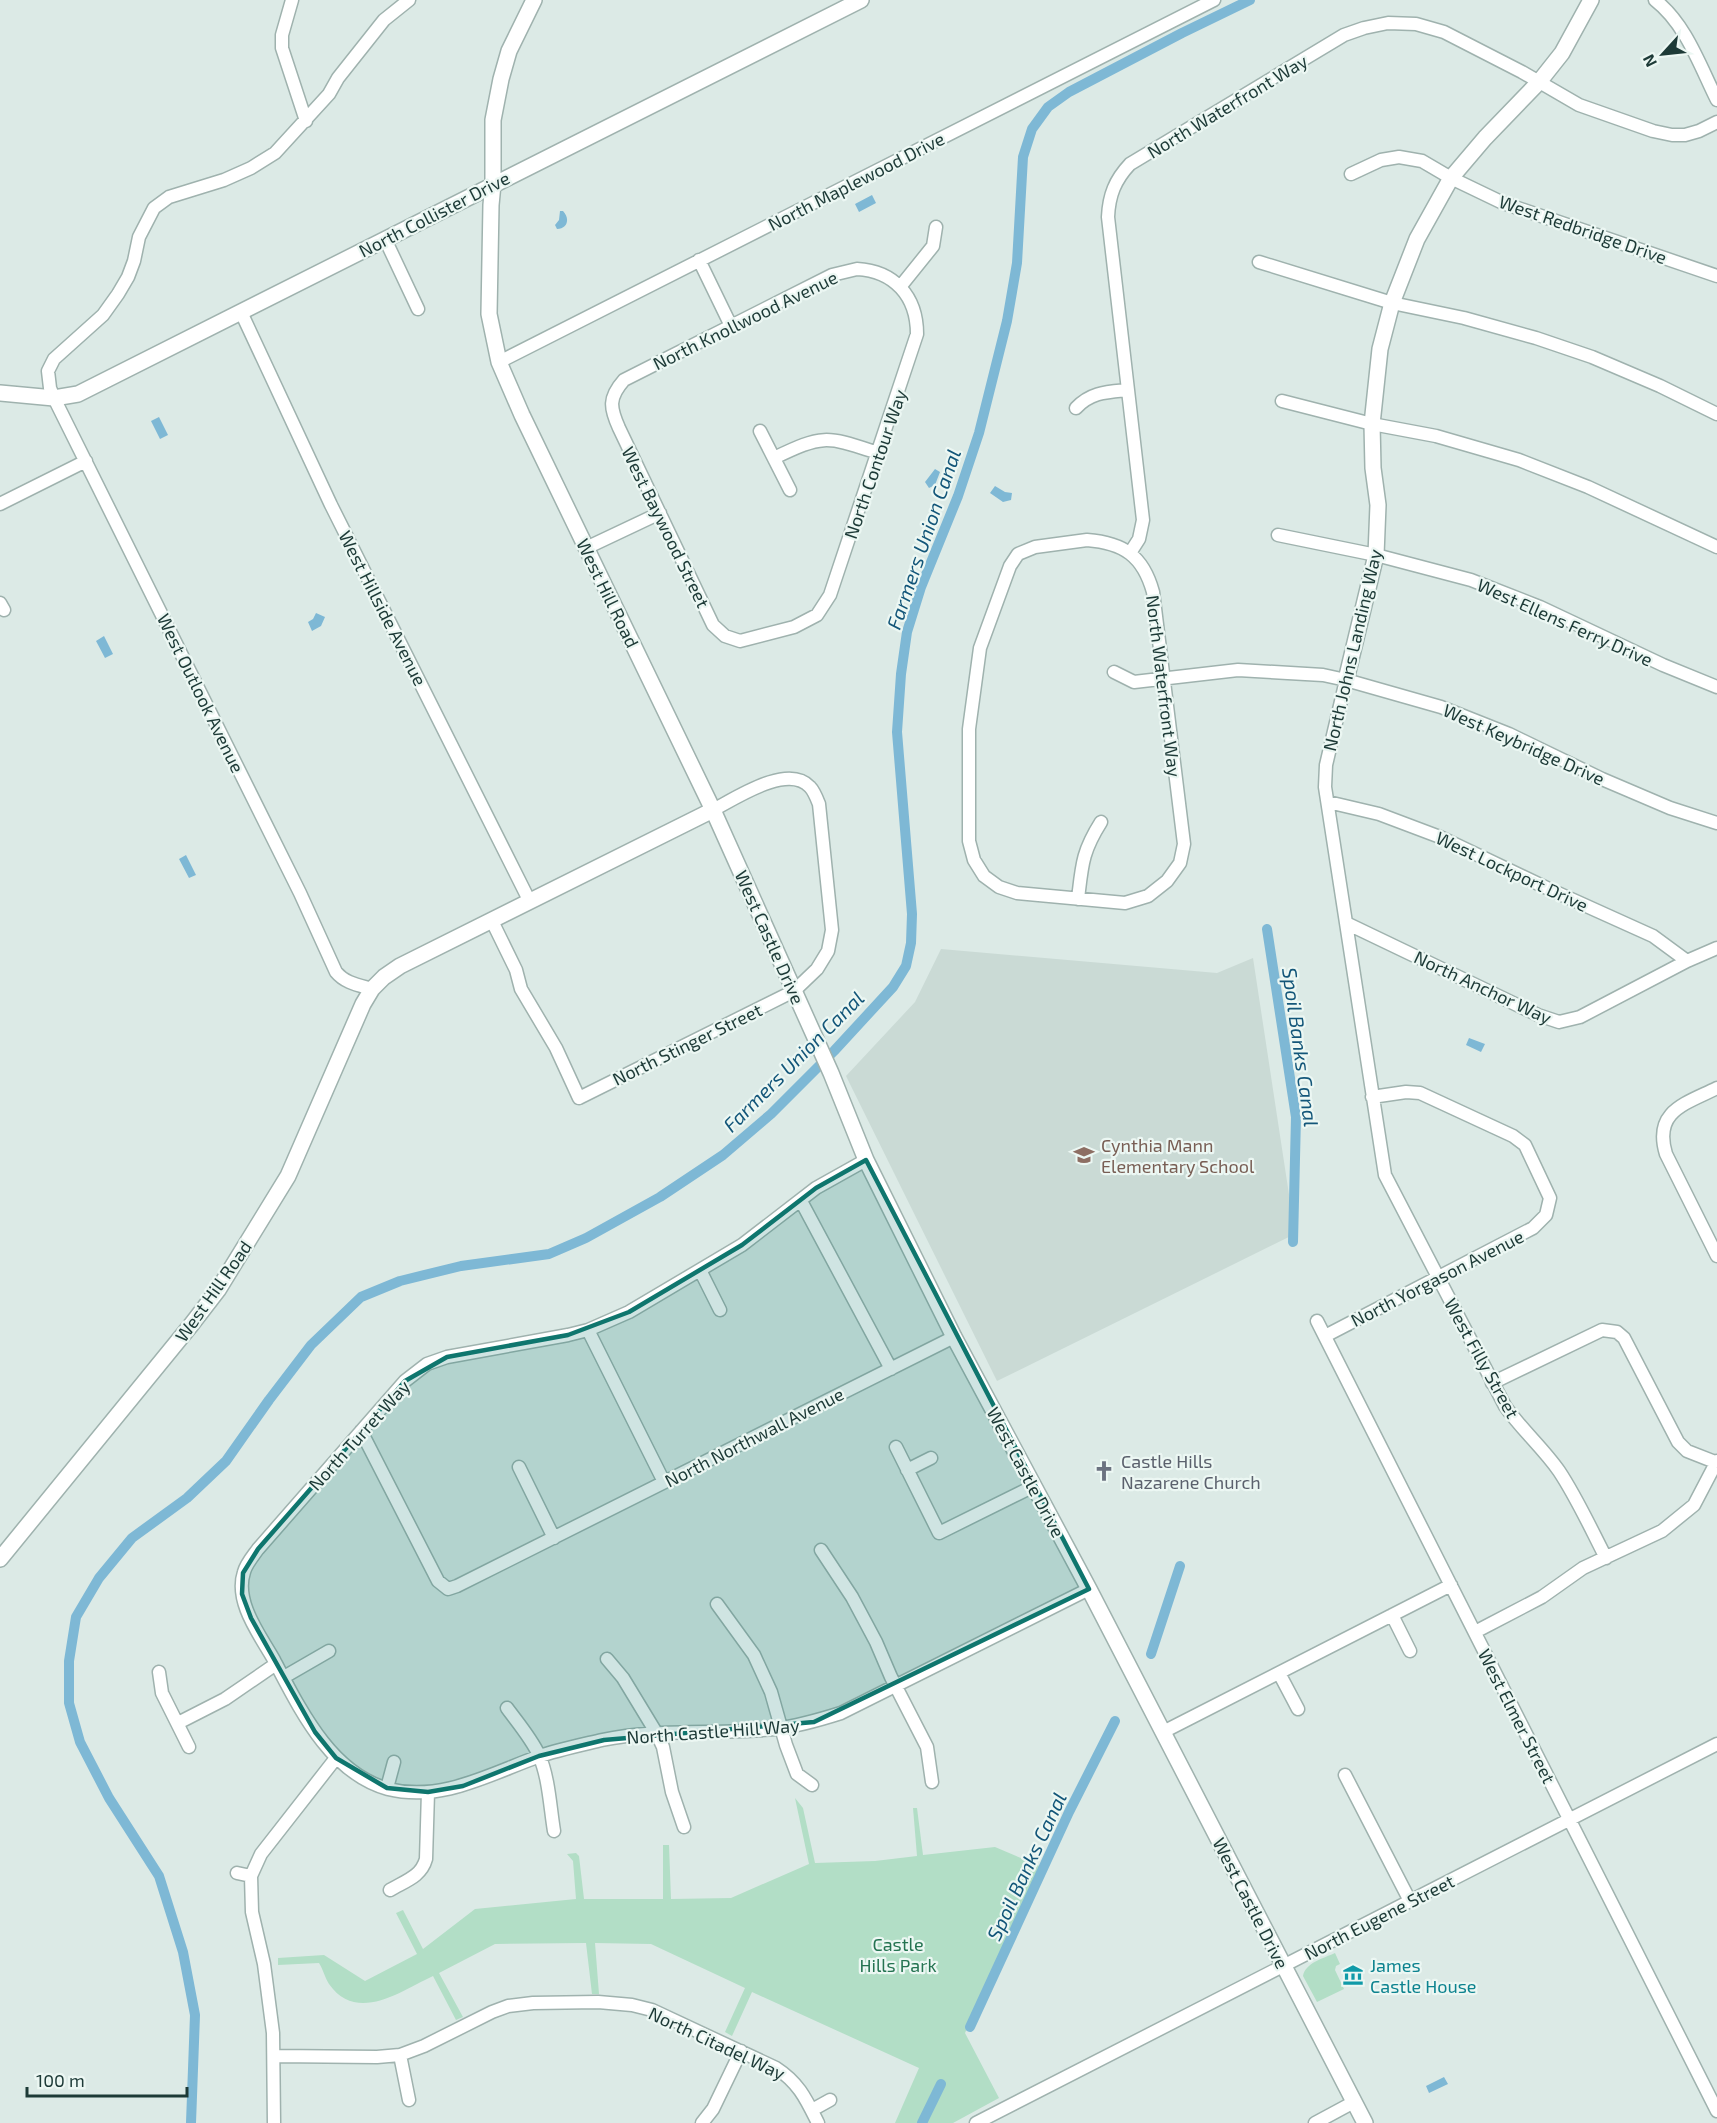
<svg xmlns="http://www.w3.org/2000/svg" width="1717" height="2123" viewBox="0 0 1717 2123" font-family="'Exo 2',sans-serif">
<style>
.built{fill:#cadad5}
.green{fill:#b2dec6}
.water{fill:#7eb8d5}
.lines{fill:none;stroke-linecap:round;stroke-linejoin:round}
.canal{stroke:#7eb8d5;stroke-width:10}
.minor-casing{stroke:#9fb2ae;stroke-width:15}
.tertiary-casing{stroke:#9fb2ae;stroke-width:18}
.minor{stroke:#fff;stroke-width:12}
.tertiary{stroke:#fff;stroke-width:15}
.marked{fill:#0f766e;fill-opacity:0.2;stroke:#0f766e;stroke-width:4.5;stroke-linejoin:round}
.labels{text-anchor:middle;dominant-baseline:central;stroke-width:4.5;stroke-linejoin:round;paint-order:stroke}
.street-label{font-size:18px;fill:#1d3a37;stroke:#ecf7f3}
.education-label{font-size:18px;fill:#785e54;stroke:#ecf7f3;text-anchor:start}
.worship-label{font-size:18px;fill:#5b616d;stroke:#ecf7f3;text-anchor:start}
.park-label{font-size:18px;fill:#247351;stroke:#ecf7f3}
.culture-label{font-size:18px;fill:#0d838f;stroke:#ecf7f3;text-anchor:start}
.water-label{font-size:20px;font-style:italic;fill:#135679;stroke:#ecf7f3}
</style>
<rect width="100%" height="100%" fill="#dceae6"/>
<!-- built -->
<path class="built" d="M941,949L1217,973L1253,958L1295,1234L997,1381L846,1076L915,1002Z"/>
<!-- green -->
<path class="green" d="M795,1798L803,1808L815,1863L875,1861L917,1856L913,1808H917L923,1855L995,1847L1042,1867L965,2033L999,2098L953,2123H895L919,2068L752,1992L732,2036L725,2032L745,1988L651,1944L595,1943L599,1994H592L586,1943L495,1944L439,1973L463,2017L456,2020L433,1976C401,1991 357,2024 329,1984C325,1978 323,1969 319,1963L278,1965V1958L324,1955L365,1981L417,1954L396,1913L403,1910L423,1949L475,1909L576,1899L573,1861L567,1854L576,1853L579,1856L584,1899H663V1845H669L671,1899L731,1898L809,1864Z
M1335,1953L1340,1964L1336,1966L1335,1970L1344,1989L1317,2002L1303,1976C1305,1963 1324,1958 1335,1953Z"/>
<!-- water -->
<path class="water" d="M872,195L876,203L859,212L855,204Z
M560,211H563C570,218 568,229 557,229L555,225L559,220Z
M159,417L168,435L160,439L151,421Z
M935,469L940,472L935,485L929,488L925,482Z
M995,486L1005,492L1012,493L1011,500L1003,502L990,493Z
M316,613L325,617L321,626L312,631L308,622L313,619Z
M104,636L113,654L105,658L96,641Z
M186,855L196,875L189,878L179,859Z
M1469,1038L1485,1044L1481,1052L1466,1045Z
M1444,2077L1448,2084L1429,2093L1426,2086Z"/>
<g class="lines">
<!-- canal -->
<path class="canal" d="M1267,929L1296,1117L1293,1242
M1151,1654L1180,1566
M970,2027L1069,1812L1115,1721
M191,2123L195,2015L183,1952L159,1876L109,1798L80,1742L69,1703V1661L76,1617L99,1578L132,1538L187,1498L226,1461L269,1400L311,1345L361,1297L400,1281L461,1266L549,1254L586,1238L660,1197L723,1155L771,1114L834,1051L893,987L906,966L911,943L912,914L897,732L901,674L907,632L921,587L958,496L979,433L1007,321L1017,263L1023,157L1032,129L1048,107L1069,92L1182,33L1250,0
M922,2123L941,2084"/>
<!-- minor casing -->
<g class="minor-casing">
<path id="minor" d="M292,0L282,35V48L306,121
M1655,0C1686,24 1700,66 1717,100
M1351,174L1381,160L1399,157L1422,161L1451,178L1503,203L1717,276
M385,239L418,309
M699,260L731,326
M1259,262L1392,303L1464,318L1536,338L1592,357L1660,386L1717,414
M857,269C894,271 917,296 917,334L830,595L817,615L794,627L740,641L725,636L713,625L619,428C610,408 608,398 624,380L832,275Z
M900,287L933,246L936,227
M241,312L331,505L530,902
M499,362L1214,0
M1282,401L1372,424L1436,436L1519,460L1588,487L1717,547
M1076,408C1091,392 1107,392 1128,390
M760,431L790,490
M774,458C824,434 826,436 878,453
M0,504L86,461
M1278,535L1376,555L1471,580L1540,607L1663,665L1717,687
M1087,540C1124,543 1143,556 1153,592L1184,844L1180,863L1167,881L1148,896L1125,903L1017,893L999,887L984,876L974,860L969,841V729L980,648L1010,566L1018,554L1035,547Z
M586,548L660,513
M1130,553L1139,539L1143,520L1108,217C1109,195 1115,180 1130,164L1344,35L1364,28L1388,23L1416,24L1444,32L1522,72L1579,105L1653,131L1672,135H1685L1699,131L1717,122
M0,603L4,610
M1114,672L1134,682L1238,670L1323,675L1346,680L1441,707L1509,734L1602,779L1670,808L1717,823
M1346,680L1326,765L1325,787L1385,1175L1505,1406C1521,1429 1543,1448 1559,1471C1577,1498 1591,1529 1606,1558
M1328,802L1379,814L1440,837L1551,890L1653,936L1687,961
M1078,899C1082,865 1082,852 1101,822
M492,921L516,970L521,989L556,1048L579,1098L794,991L817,969L828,951L832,930L819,804C817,799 814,791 810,787C788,763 736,798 713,810
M1346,923L1538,1015L1559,1022L1580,1017L1687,961L1717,948
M372,989C358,985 345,983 336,972L300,893L54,398L50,388L48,371L54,359L103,315L118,294L128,277L134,261L139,237L154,208L169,197L224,180L251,168L275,153L329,94L338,78L384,20L409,0
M1717,1088C1685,1104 1653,1111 1666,1154L1717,1256
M866,1160L816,1188L742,1245L629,1312L588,1330L568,1335L447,1357L427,1364L405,1381L258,1549C253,1556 246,1564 244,1572C234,1602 260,1635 274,1660C300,1709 330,1773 388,1789C441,1802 488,1775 537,1757C557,1750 581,1745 602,1740C659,1728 718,1735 775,1729C798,1726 819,1720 841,1713L1089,1589
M801,1201L891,1369
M700,1270L720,1310
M1317,1321L1717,2111
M588,1330L664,1482
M1325,1336L1533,1228L1546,1215L1550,1198L1525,1145L1513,1136L1420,1093L1406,1092L1372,1097
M1492,1383L1602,1330L1617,1332L1624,1338L1678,1442L1687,1451L1715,1462
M361,1431L438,1581L448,1589L457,1586L954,1337
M896,1447L939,1533L1034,1486
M519,1467L554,1538
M907,1470L931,1458
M821,1550L852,1597L876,1642L891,1677L927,1747L932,1782
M717,1604L754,1655L771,1692L786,1745L797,1774L812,1785
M1392,1615L1410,1651
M1475,1632L1542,1597L1583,1568L1662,1531L1694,1505L1717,1461
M607,1659L623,1678L657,1734L663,1747L672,1792L684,1827
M159,1672L162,1693L189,1747
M1279,1673L1298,1709
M284,1677L329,1651
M507,1708C518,1723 531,1738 539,1755C549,1778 550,1807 554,1831
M178,1723L225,1699L276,1664
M1163,1732L1451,1585
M1345,1775L1410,1901
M387,1788L394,1762
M237,1873L251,1876
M390,1890C405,1881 421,1877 426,1859L428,1792
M400,2055L409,2100
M275,2056L377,2057L400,2055L424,2046L492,2012L508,2006L533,2003L598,2002L632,2005L652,2010L776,2068C799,2083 806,2099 818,2123
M812,2110L830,2100
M274,2123L273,2033L264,1964L252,1912L251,1876L261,1854L336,1758
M702,2123L713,2109L741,2051
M976,2123L1717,1744
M1315,2123L1354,2102"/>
</g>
<!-- tertiary casing -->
<g class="tertiary-casing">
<path id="tertiary" d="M534,0L509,51L501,79L493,120V184L491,205L489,314L499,362L522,415L713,810L831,1073L866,1160L954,1337L1089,1589L1365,2123
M0,393L54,398L78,394L861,0
M1346,680L1376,555L1378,505L1373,468L1372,424L1380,349L1392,303L1417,239L1451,178L1485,138L1539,82L1562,53L1591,0
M0,1559L191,1325L218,1290L288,1176L363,1004L372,989L384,977L400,966L713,810"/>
</g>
<!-- minor -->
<use href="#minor" class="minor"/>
<!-- tertiary -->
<use href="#tertiary" class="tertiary"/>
</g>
<!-- marked area -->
<path class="marked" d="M866,1160L1089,1589L814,1722L604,1740L539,1756L463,1786L428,1792L387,1788L336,1758L315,1732L251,1618L242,1594L243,1573L258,1549L405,1381L447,1357L568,1335L629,1312L742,1245L816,1188Z"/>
<!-- icons -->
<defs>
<g id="school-bare" transform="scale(1.62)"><path d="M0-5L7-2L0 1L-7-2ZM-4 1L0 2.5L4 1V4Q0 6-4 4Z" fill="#8d6e63" stroke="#ecf7f3" stroke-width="2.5" paint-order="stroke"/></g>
<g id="church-bare" transform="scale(1.62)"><path d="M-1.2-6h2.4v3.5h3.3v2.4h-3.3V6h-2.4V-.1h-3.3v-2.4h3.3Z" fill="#6b7280" stroke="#ecf7f3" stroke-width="2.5" paint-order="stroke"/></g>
<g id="museum-bare" transform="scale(1.62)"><path d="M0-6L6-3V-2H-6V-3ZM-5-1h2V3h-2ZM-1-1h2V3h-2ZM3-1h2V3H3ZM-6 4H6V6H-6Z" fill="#0f9aa8" stroke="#ecf7f3" stroke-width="2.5" paint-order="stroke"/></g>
</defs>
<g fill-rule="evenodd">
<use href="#school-bare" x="1084" y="1155"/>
<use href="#church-bare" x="1104" y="1471"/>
<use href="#museum-bare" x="1353" y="1975"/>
</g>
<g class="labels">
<!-- street labels -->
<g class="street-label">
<text transform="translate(1227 106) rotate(-31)">North Waterfront Way</text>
<text transform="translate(856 181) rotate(-27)">North Maplewood Drive</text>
<text transform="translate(434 214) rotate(-27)">North Collister Drive</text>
<text transform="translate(1583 229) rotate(19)">West Redbridge Drive</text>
<text transform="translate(745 320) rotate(-26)">North Knollwood Avenue</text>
<text transform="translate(875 464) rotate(-71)">North Contour Way</text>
<text transform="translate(666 527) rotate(64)">West Baywood Street</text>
<text transform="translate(608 593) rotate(64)">West Hill Road</text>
<text transform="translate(383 608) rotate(63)">West Hillside Avenue</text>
<text transform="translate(1565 622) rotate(24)">West Ellens Ferry Drive</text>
<text transform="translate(1352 650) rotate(-77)">North Johns Landing Way</text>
<text transform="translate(1164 686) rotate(83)">North Waterfront Way</text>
<text transform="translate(201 693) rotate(64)">West Outlook Avenue</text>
<text transform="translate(1524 744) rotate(24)">West Keybridge Drive</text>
<text transform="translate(1512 871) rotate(25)">West Lockport Drive</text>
<text transform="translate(770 937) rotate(66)">West Castle Drive</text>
<text transform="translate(1483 987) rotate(25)">North Anchor Way</text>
<text transform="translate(687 1044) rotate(-26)">North Stinger Street</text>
<text transform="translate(1437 1278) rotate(-27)">North Yorgason Avenue</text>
<text transform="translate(213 1291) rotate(-55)">West Hill Road</text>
<text transform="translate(1482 1358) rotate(61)">West Filly Street</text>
<text transform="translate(359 1435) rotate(-48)">North Turret Way</text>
<text transform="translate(754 1437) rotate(-27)">North Northwall Avenue</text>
<text transform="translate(1026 1472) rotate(62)">West Castle Drive</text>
<text transform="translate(1517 1716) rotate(63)">West Elmer Street</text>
<text transform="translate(713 1731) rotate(-4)">North Castle Hill Way</text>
<text transform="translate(1251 1903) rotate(63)">West Castle Drive</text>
<text transform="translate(1379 1917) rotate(-27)">North Eugene Street</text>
<text transform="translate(717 2043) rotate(25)">North Citadel Way</text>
</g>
<!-- education labels -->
<g class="education-label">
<text x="1101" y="1145">Cynthia Mann<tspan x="1101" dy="21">Elementary School</tspan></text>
</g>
<!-- worship labels -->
<g class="worship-label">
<text x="1121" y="1461">Castle Hills<tspan x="1121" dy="21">Nazarene Church</tspan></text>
</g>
<!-- park labels -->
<g class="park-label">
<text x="898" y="1944">Castle<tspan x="898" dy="21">Hills Park</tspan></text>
</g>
<!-- culture labels -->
<g class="culture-label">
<text x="1370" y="1965">James<tspan x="1370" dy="21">Castle House</tspan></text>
</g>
<!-- water labels -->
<g class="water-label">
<text transform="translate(923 539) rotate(-71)">Farmers Union Canal</text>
<text transform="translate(1301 1047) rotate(82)">Spoil Banks Canal</text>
<text transform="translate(793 1061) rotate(-45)">Farmers Union Canal</text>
<text transform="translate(1026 1866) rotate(-65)">Spoil Banks Canal</text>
</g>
</g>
<!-- north arrow -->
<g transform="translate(1663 54) rotate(243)" stroke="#ecf7f3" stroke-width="4.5" paint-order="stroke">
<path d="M0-4.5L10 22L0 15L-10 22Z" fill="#1d3a37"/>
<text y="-9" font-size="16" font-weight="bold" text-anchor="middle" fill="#1d3a37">N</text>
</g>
<!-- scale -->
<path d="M27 2087v9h160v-9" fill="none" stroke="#1d3a37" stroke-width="3"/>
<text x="36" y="2087" font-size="18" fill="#1d3a37" stroke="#ecf7f3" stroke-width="4.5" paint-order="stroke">100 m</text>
</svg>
